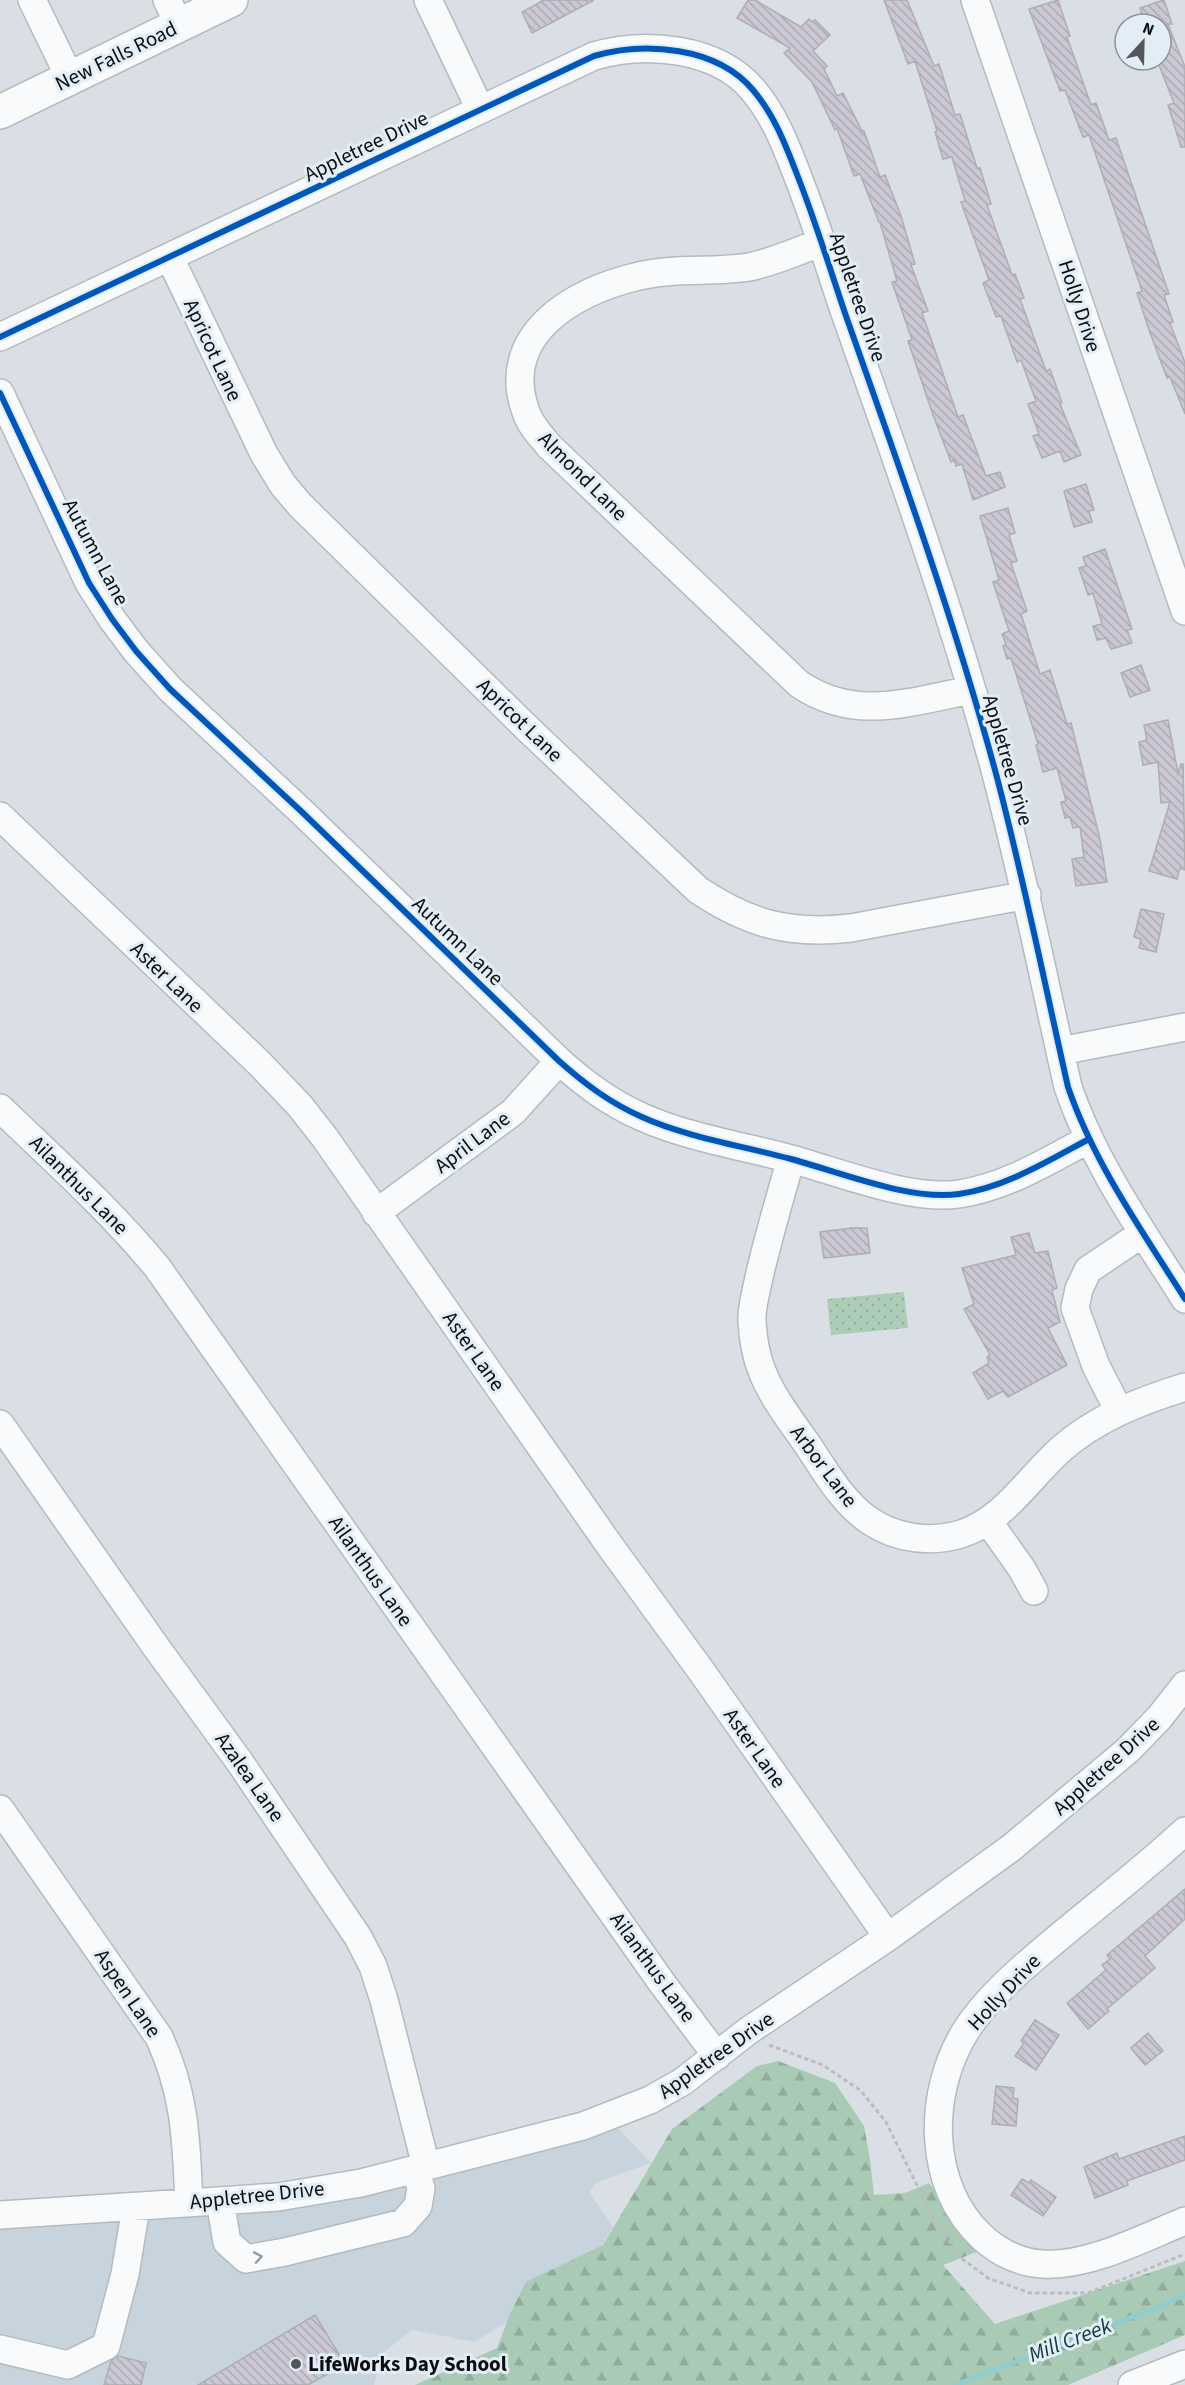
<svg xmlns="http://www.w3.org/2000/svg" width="1185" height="2385" viewBox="0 0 1185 2385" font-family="'Source Sans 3',sans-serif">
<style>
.built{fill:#c8d4dd}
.forest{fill:url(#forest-firs)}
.park{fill:url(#park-dots)}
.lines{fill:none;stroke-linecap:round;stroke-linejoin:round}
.stream{stroke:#90cdd0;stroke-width:5}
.building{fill:url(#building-back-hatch);stroke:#acaeb2;stroke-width:1.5}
.minor-casing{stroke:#b5babd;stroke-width:30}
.major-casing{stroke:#b5babd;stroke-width:36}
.path{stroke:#bbbdbd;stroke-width:3;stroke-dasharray:4.5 3;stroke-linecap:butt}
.minor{stroke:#f9fafb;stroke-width:27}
.major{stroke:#f9fafb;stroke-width:33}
.cycleway-casing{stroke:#e2edf6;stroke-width:10}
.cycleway{stroke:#0057b8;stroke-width:6}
.oneway{stroke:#9a9c9d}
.poi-dot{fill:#53575b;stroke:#e2edf6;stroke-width:2}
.labels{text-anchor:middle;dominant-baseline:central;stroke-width:6;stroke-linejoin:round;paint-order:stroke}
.street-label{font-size:21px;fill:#0b0e11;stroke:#e2edf6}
.poi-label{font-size:21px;font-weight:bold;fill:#0b0e11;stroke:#e2edf6;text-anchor:start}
.water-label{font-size:22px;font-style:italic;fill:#113a3c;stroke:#e2edf6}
</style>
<defs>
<pattern id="forest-firs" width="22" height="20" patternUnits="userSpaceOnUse" patternTransform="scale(1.5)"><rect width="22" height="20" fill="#a9cab5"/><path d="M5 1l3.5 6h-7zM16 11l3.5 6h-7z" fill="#90ac9b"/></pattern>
<pattern id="park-dots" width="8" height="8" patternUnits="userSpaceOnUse" patternTransform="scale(1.5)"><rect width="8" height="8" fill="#adcdb9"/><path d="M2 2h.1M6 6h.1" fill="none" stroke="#94af9e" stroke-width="1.8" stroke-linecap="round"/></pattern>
<pattern id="building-back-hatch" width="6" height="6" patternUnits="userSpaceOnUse" patternTransform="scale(1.5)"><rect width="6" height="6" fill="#cbc7d4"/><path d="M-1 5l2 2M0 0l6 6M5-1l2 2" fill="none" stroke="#adaab5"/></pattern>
</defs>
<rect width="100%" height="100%" fill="#d9dfe4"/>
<!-- built -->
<path class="built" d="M616,2126L651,2163L597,2182L589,2192L613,2227L602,2245L524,2312L474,2342L412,2330L382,2354L374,2385H0V2223L274,2207Z"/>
<!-- forest -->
<path class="forest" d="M778,2061L835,2083L864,2126L870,2159L874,2195L905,2193L929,2183L984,2249L943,2265L995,2324L1185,2261V2335L1068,2385H415L497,2348L510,2314L526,2282L603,2245L672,2129L757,2066Z"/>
<!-- park -->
<path class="park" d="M904,1292L908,1328L831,1335L827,1299Z"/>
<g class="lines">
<!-- stream -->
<path class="stream" d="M955,2385L1153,2309L1185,2295"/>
</g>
<!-- building -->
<path class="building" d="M544,0H594L532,33L522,12Z
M748,0H755L801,27L809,19L812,22L815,20L830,35L813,51L827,66L824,69L837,96L843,93L862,131H864L880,177L885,175L901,216L915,264L911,265L928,311L922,313L958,417L963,415L986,476L1000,472L1005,487L973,500L962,464L956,466L954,460L951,462L933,415L908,341L912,340L892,282L897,281L880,222H879L860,174L854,176L837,128L835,130L812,82L784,53L790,48L737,18Z
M884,0H907L934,66L939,64L955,115L960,114L977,168H980L991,204L987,205L1012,275L1015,274L1024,298L1020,299L1046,371L1050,369L1062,403L1060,404L1081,455L1064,462L1060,451L1042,458L1033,436L1039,434L1028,404L1036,401L1021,360L1017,362L1001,316L996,317L983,283L989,280L961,202L965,201L952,157L943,159L935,132L937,131L915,61L908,64Z
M1058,0L1070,36L1067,37L1091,105L1096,103L1109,140L1116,138L1169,294L1164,295L1173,322L1170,323L1185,363V414L1170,377L1167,378L1149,330L1137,293L1142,291L1089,135L1083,137L1065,90L1060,91L1029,9Z
M1164,0L1172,24H1168L1185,67V147H1181L1168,105L1174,103L1157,60H1161V24H1145L1140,8Z
M1086,484L1094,510L1089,511L1092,522L1074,527L1064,491Z
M1008,508L1015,533L1009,535L1017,561L1011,563L1027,611L1021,614L1040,674L1050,670L1067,724L1071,723L1100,839L1107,882L1076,886L1072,859L1084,857L1080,827L1073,828L1070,817L1065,818L1061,802L1066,801L1057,768L1043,772L1036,745L1038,744L1011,658L1007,659L1003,646L1006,644L1002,634L1009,631L993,582L999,580L980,516Z
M1105,549L1132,629L1127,630L1132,643L1111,649L1106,638L1097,640L1093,626L1102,624L1093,593L1088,595L1079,568L1086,566L1083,557Z
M1141,665L1150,690L1130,697L1121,673Z
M1168,720L1178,773L1181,764H1183L1185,870L1180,868L1177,879L1149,871L1170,802L1161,803L1158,762L1143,765L1139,742L1147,740L1144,725Z
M1141,909L1164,914L1156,952L1139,948L1141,939L1134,937Z
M852,1228H867L870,1253L824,1258L820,1232Z
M1029,1233L1035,1253L1048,1251L1057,1288L1052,1290L1060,1322L1048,1328L1067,1365L1008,1397L1003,1391L988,1399L973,1373L989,1363L987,1357L990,1355L964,1309L974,1304L962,1268L1016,1255L1011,1237Z
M1185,1889V1919L1145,1956L1155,1968L1107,2009L1109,2011L1088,2029L1067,2003L1106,1970L1102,1965L1110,1959L1107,1955Z
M1035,2020L1059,2035L1036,2070L1015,2056L1024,2043L1021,2041Z
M1148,2033L1163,2051L1145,2065L1131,2048Z
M996,2086L1014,2088L1013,2098L1018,2099L1016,2126L992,2124Z
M1185,2136V2160L1127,2181L1128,2185L1095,2198L1084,2167L1117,2153L1119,2159Z
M1022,2179L1029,2183L1031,2180L1056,2197L1043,2216L1011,2195Z
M315,2315L345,2364L308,2385H198Z
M118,2356L146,2363L141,2385H104L111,2361Z"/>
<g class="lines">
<!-- minor casing -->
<g class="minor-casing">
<path id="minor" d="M32,0L70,78
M167,0L179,25
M428,0L480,109
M975,0L1185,611
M822,242C798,251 774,262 749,267C711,273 672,267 635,277C572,292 498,336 526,412C530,425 541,436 549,446L799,684C855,722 909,702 971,690
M170,258L264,454L283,485L300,505L529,730L698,890C749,924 789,935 851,928L1027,895
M0,337L594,56C645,41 717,47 753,90C775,116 786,146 798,177C816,223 830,269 846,316C899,466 953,616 995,770C1023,875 1044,981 1068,1087C1094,1163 1142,1231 1185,1299
M0,393L89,583L112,619L136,651L170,689L303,813L559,1061C585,1084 610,1103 642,1117C686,1137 743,1146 791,1159C839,1172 910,1201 959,1194C1006,1187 1048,1161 1089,1139
M0,816L260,1064L300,1106L325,1138L610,1546L702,1672L888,1937
M1060,1051L1185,1027
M0,1108C54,1160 109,1209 157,1267L662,1983L717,2056
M791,1159C780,1197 769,1235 760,1273C757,1289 751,1306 752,1322C753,1338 756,1356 762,1371C772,1397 791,1421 807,1444C826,1472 842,1502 870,1521C897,1539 931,1543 961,1534C1004,1520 1028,1479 1060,1450C1096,1418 1140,1401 1185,1387
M376,1213L513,1112L559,1061
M1119,1411L1096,1366L1075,1308L1079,1289L1088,1270L1143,1233
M0,1424L156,1647L239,1761L358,1937L373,1966L384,2000L426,2166
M988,1521L1022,1569L1034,1591
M0,1809L159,2037C186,2096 186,2140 189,2203
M1185,1831C1143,1870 1097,1905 1053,1942C1022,1968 987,1997 965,2032C927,2094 927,2186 982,2237C998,2252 1020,2263 1043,2264C1088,2267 1143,2238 1185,2221
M220,2201L227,2242L246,2259L285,2252L403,2223L418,2206L421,2188L415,2169
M0,2215L278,2197L361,2183L583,2126L650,2100L682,2082L748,2031L888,1937L1011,1848L1128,1750L1159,1718L1185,1685
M0,2349L68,2365L106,2346L125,2274L136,2207
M1132,2385L1185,2364"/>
</g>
<!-- major casing -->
<g class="major-casing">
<path id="major" d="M0,112L231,0"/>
</g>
<!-- path -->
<path class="path" d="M769,2045L823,2065L861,2091L886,2122L933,2218L961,2258L988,2278L1030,2293H1088L1185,2254"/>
<!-- minor -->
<use href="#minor" class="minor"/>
<!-- major -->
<use href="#major" class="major"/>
<!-- cycleway casing -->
<g class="cycleway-casing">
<path id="cycleway" d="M0,337L594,56C645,41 717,47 753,90C775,116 786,146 798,177C816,223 830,269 846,316C899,466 953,616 995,770C1023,875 1044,981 1068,1087C1094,1163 1142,1231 1185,1299
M0,393L89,583L112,619L136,651L170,689L303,813L559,1061C585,1084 610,1103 642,1117C686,1137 743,1146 791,1159C839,1172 910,1201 959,1194C1006,1187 1048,1161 1089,1139"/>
</g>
<!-- cycleway -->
<use href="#cycleway" class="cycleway"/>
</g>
<!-- one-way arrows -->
<defs><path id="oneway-chevron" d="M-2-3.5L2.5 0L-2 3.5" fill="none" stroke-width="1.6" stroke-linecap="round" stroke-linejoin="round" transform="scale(1.5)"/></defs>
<use class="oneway" href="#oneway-chevron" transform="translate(258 2257) rotate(-10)"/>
<!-- markers -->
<circle class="poi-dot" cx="296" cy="2364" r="6"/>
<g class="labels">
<!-- street labels -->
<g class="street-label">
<text transform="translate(116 56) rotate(-26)">New Falls Road</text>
<text transform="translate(366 146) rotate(-26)">Appletree Drive</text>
<text transform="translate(858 297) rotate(71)">Appletree Drive</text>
<text transform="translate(1080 306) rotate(72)">Holly Drive</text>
<text transform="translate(213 350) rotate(65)">Apricot Lane</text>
<text transform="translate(583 476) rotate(45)">Almond Lane</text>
<text transform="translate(96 552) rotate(62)">Autumn Lane</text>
<text transform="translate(520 720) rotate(44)">Apricot Lane</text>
<text transform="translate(1008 760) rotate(74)">Appletree Drive</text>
<text transform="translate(458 941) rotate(44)">Autumn Lane</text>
<text transform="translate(167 977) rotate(44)">Aster Lane</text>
<text transform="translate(472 1142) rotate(-37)">April Lane</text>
<text transform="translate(79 1185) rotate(45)">Ailanthus Lane</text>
<text transform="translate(474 1351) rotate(55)">Aster Lane</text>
<text transform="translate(824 1466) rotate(53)">Arbor Lane</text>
<text transform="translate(371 1571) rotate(55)">Ailanthus Lane</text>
<text transform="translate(755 1748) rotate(55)">Aster Lane</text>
<text transform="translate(1106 1766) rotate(-42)">Appletree Drive</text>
<text transform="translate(250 1777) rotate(55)">Azalea Lane</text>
<text transform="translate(653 1967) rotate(54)">Ailanthus Lane</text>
<text transform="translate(1004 1992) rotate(-47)">Holly Drive</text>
<text transform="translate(128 1993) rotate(56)">Aspen Lane</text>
<text transform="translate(716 2055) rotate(-35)">Appletree Drive</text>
<text transform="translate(257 2195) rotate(-6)">Appletree Drive</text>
</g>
<!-- poi labels -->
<g class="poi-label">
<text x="308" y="2364">LifeWorks Day School</text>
</g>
<!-- water labels -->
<g class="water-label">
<text transform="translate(1070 2340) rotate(-21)">Mill Creek</text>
</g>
</g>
<!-- north arrow -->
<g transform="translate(1143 42) rotate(22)"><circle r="28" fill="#e2edf6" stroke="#8c949a" stroke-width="1.5"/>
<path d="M0-4.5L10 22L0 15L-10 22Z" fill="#53575b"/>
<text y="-9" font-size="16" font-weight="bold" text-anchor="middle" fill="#0b0e11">N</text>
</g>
</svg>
